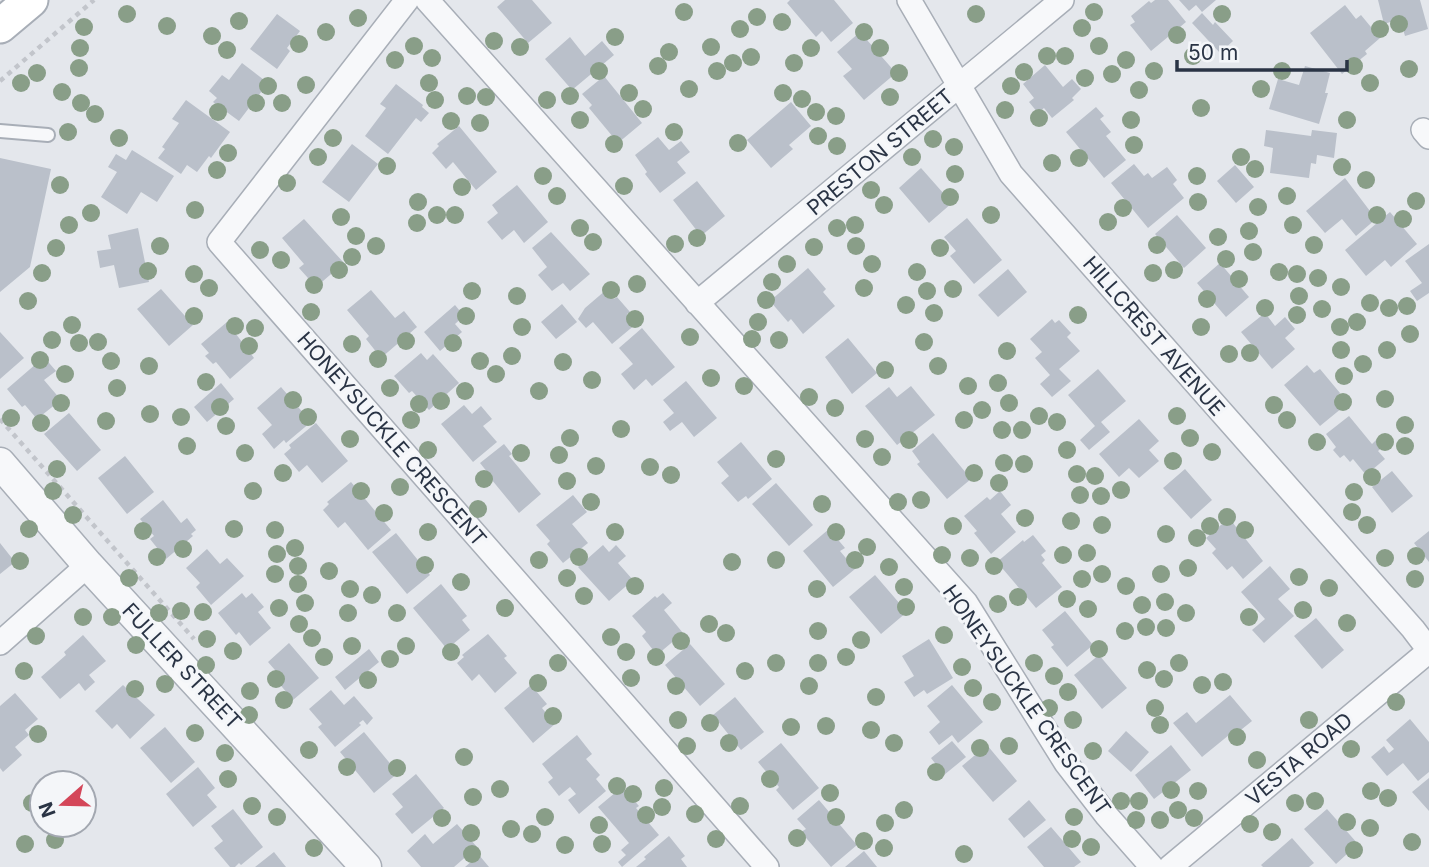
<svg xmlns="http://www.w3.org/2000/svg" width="1429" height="867" viewBox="0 0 1429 867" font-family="Inter,sans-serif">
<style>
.building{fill:#bac0ca}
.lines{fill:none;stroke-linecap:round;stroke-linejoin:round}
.service-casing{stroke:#a8aeb7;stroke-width:16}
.minor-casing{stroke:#a8aeb7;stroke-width:26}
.tertiary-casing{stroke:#a8aeb7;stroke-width:33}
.secondary-casing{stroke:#a8aeb7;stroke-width:37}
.path{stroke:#c2c5cb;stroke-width:4.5;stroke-dasharray:5 5;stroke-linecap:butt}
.service{stroke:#f7f8fa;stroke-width:12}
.minor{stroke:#f7f8fa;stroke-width:23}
.tertiary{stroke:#f7f8fa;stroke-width:30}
.secondary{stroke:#fff;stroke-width:33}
.tree{fill:#899e88}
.labels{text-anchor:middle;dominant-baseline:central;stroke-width:6;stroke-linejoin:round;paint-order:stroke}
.street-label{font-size:21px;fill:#2a3445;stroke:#f4f6f9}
</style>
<rect width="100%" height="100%" fill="#e4e7ec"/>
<!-- building -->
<path class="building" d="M505,0H532L552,23L528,43L497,7Z
M790,0H834L853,23L831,42L822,31L816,37L787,3Z
M1155,0H1168L1186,22L1151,51L1130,25L1135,22L1131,16L1149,1L1151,3Z
M1179,0H1216L1202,12L1196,5L1189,11Z
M1378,0H1420L1428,29L1405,36L1400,19L1384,24Z
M1345,5L1356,19L1361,15L1380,38L1365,51L1367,54L1342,74L1310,33Z
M1202,13L1213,25L1215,22L1233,41L1220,53L1192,23Z
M277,14L300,31L287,48L290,51L277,69L250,49Z
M860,32L896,73L864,100L843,76L852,69L837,52Z
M570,37L585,56L602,41L614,55L572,90L545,59Z
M242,63L268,83L239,121L213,102L217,98L209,91L222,75L229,80Z
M1045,65L1063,87L1072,79L1081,89L1072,98L1074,100L1052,118L1044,108L1038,113L1029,102L1034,98L1023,84Z
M1305,66L1330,73L1325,93H1328L1319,124L1269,109L1278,79L1299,85Z
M604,76L642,123L618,143L589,108L592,105L582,94Z
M396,84L423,105L422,107L429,113L421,122L416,118L388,154L365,136L386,108L380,104Z
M186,100L230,132L211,158L209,156L197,172L187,165L181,174L158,158L165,149L162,147L179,123L172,119Z
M791,102L811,126L789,145L793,149L771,168L747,140Z
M1096,107L1104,116L1100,119L1111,132L1106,136L1126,160L1104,178L1066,132Z
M459,126L497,172L476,190L453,162L446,169L432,153L439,146L437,144Z
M1266,130L1311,136L1312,130L1337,133L1334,158L1317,155L1316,164L1311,163L1309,178L1270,173L1273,148L1264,146Z
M658,137L669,150L681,141L690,152L677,162L686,173L660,193L645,174L647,172L635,155Z
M352,144L378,164L349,202L322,182Z
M132,150L174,176L157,202L141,192L127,214L101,197L117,172L108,167L116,154L126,160Z
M0,158L51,169L30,267L0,292Z
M1134,164L1144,176L1148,173L1152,178L1167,167L1177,180L1173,184L1184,198L1148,228L1111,183Z
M1235,165L1254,187L1236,203L1217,181Z
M921,168L952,203L929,223L899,188Z
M1345,178L1376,219L1356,236L1342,219L1325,233L1306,211Z
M697,181L725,216L701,236L673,200Z
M517,185L548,222L524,243L514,230L502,240L487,222L498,213L492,205Z
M1390,212L1417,244L1391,267L1385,260L1366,276L1345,250Z
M1177,215L1206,248L1184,268L1155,234Z
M967,218L1002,260L974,284L950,256L956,251L944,237Z
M304,219L344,263L316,287L299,268L304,264L282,238Z
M138,228L149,282L119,288L114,265L100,268L97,251L111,249L108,235Z
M551,232L590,274L570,291L563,283L552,291L538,275L547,267L532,248Z
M1429,244V293L1417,301L1410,291L1422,283L1405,261Z
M1220,263L1249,297L1226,317L1197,283Z
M808,268L826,289L823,292L835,306L803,334L791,319L788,322L770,301Z
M1008,269L1027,292L998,317L978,295Z
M161,289L193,325L169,346L137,309Z
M371,290L395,318L404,311L417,327L381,358L366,339L369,336L347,310Z
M606,290L614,299L617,297L630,312L627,314L636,324L612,344L593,322L586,328L578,319L585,308Z
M562,304L577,322L556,339L541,322Z
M455,305L464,316L455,324L462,332L440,351L424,332Z
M1265,313L1275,326L1285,317L1295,329L1285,338L1295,349L1272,369L1241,332Z
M1052,319L1055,323L1059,320L1071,333L1067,337L1080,351L1059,369L1071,381L1052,397L1040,384L1050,375L1035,358L1042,352L1030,339Z
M227,322L254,358L230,379L216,362L213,364L205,356L209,353L201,344Z
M642,328L675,367L652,386L646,379L634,390L621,374L633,364L619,348Z
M0,332L24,358L0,379Z
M848,338L877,373L852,394L825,357Z
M421,353L427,360L433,354L459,383L429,410L412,391L409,393L394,376Z
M44,357L56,371L44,380L61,400L37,419L25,405L22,407L7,389Z
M1307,365L1314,373L1320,369L1340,393L1334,399L1342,408L1320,426L1284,385Z
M1098,369L1126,401L1101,422L1110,432L1089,450L1080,440L1095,426L1068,395Z
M686,381L717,418L694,437L682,422L670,431L663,422L674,413L663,400Z
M221,383L234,399L207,422L194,407Z
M911,386L935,415L897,445L865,406L889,387L897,397Z
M281,387L311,422L286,443L284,440L274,449L262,434L272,425L257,408Z
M464,405L472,414L481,406L492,419L483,426L497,442L473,462L441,424Z
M69,413L101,450L77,471L44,434Z
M1349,416L1372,444L1377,439L1383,447L1378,451L1385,459L1366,475L1353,459L1350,462L1344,455L1340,458L1333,450L1336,447L1326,434Z
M1139,419L1159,441L1149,450L1159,461L1139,478L1129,468L1119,477L1099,454Z
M316,423L348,461L322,483L307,465L299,472L284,454L291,448L289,445Z
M933,433L971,479L947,499L917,464L920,462L912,451Z
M741,442L772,479L748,499L746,496L738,502L721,483L729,476L717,462Z
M504,444L512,454L509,456L541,494L519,513L487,474L488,473L480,463Z
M125,456L154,492L127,514L98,478Z
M1185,469L1212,500L1191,519L1163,488Z
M1392,471L1413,496L1392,513L1372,487Z
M351,482L391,530L368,550L345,522L338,528L323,510L329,504L327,502Z
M776,483L813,525L789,546L752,504Z
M1000,491L1011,505L1001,514L1016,532L991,554L974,533L977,531L964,516L987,497L990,500Z
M573,495L587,512L572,524L588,543L563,563L547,544L550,541L536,525Z
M163,500L181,523L187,518L196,530L191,534L193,536L166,559L150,539L154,536L140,519Z
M1229,518L1263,561L1243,579L1232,566L1227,570L1212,553L1216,549L1206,538Z
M829,529L845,548L840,551L855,569L833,587L803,551Z
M1429,531V562L1414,543Z
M396,533L430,575L407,594L372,552Z
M1033,535L1046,551L1041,555L1045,560L1042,563L1062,587L1036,608L997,562L1023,540L1024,542Z
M0,543L15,562L0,574Z
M603,545L609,552L616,545L626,556L618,563L633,580L609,601L578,567Z
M207,549L220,564L227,558L244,576L211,605L196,587L200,583L186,568Z
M1270,566L1290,589L1278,599L1294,616L1264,643L1252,630L1265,619L1241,592Z
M875,575L907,612L881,634L849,597Z
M441,584L467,616L462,620L470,630L447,649L413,608Z
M242,593L246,598L252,593L264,607L258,612L271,628L250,646L239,632L236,635L218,613Z
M663,593L672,603L664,610L683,633L657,655L642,636L646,632L632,616L655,596L657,598Z
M1065,611L1093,645L1067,667L1051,647L1054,645L1042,630Z
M1316,618L1344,650L1322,669L1294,636Z
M488,634L507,656L504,658L517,673L495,693L479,674L472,681L457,663L464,657L462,655Z
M83,635L106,661L89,675L95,682L85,691L79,683L60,699L41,677L66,655L64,652Z
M929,639L953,678L927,694L924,690L914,697L904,682L914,676L902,656Z
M289,643L319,678L293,700L277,681L281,677L268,662Z
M690,644L725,684L700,706L665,665Z
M369,649L379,662L345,690L335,677Z
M1099,655L1127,688L1102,709L1074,675Z
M123,685L155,715L130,739L117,724L112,729L95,711Z
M531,685L547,704L542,708L555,724L533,743L504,708Z
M952,685L983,722L958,743L952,735L939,745L929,732L940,722L927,706Z
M331,690L344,705L354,696L373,718L367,725L363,720L359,723L361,725L335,747L318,727L322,724L309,709Z
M15,693L38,719L25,730L29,735L15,747L22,755L3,772L0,768V706Z
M1230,695L1252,721L1231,738L1229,735L1202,757L1173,723L1187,712L1196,723Z
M735,697L764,732L741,750L713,715Z
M1410,719L1429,742V772L1418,781L1403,763L1387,776L1371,757L1384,746L1389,753L1394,749L1386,740Z
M165,727L195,762L171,783L140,748Z
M1126,731L1149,752L1131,772L1108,751Z
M364,732L398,773L374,793L340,752Z
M577,735L592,754L586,759L600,775L596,779L606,791L579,814L568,800L576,794L570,787L559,796L548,782L553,778L542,764Z
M952,741L966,757L944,775L931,758Z
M781,743L819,788L793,810L776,790L779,787L758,762Z
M987,745L1017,781L993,802L962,766Z
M1171,745L1191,770L1154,799L1135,775Z
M198,767L215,788L207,795L217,807L193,827L166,794Z
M416,774L444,808L412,834L395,814L403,807L392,794Z
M1429,778V811L1412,792Z
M622,787L639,806L636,808L659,835L622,867L618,862L626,855L621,850L629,843L598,807Z
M819,800L857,845L831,867L801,832L806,829L797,819Z
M1029,800L1046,820L1024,838L1008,819Z
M233,809L263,847L241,865L239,863L235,867H230L214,848L223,841L211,826Z
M1327,809L1358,844L1336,864L1304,829Z
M457,824L477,847L454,867H421L407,851L425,834L433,844Z
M1051,827L1081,862L1074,867H1044L1027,847Z
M669,836L685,856L681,859L687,867H636L646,859L644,857Z
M1292,838L1314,863L1309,867H1263L1261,865Z
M864,851L877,867H845Z
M274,852L286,867H255Z
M479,855L489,867H465Z"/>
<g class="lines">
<!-- service casing -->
<g class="service-casing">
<path id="service" d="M0,131L48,135"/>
</g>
<!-- minor casing -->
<g class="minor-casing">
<path id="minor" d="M407,0L219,242L767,867
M427,0L966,603L1066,763L1107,816L1152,867
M909,0L1011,174L1413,629L1429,650
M1423,130L1429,137
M697,303L1062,0
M0,643L88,565
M1170,867L1429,651"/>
</g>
<!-- tertiary casing -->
<g class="tertiary-casing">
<path id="tertiary" d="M0,463L88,565L366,867"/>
</g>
<!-- secondary casing -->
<g class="secondary-casing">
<path id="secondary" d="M0,26L31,0"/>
</g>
<!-- path -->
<path class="path" d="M0,81L94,0
M0,419L194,639"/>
<!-- service -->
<use href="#service" class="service"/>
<!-- minor -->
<use href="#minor" class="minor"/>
<!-- tertiary -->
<use href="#tertiary" class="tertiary"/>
<!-- secondary -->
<use href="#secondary" class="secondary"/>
</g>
<!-- trees -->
<g class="tree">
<circle cx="684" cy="12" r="9"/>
<circle cx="1094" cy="12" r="9"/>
<circle cx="127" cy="14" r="9"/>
<circle cx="976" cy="14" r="9"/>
<circle cx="1222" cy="14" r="9"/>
<circle cx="757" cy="17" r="9"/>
<circle cx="358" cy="18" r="9"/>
<circle cx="239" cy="21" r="9"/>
<circle cx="782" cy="22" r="9"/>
<circle cx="1399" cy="24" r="9"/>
<circle cx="167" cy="26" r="9"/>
<circle cx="84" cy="27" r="9"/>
<circle cx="1082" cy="28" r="9"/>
<circle cx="740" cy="29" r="9"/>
<circle cx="1380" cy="29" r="9"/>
<circle cx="326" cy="32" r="9"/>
<circle cx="864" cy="32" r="9"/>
<circle cx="1177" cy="35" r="9"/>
<circle cx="212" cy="36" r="9"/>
<circle cx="615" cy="37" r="9"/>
<circle cx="494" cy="41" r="9"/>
<circle cx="299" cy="44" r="9"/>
<circle cx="414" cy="46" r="9"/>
<circle cx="1099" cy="46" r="9"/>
<circle cx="520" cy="47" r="9"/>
<circle cx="711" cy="47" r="9"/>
<circle cx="80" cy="48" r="9"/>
<circle cx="811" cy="48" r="9"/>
<circle cx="880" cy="48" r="9"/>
<circle cx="227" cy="50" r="9"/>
<circle cx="669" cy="52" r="9"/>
<circle cx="1047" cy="56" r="9"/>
<circle cx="1065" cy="56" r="9"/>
<circle cx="1193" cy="56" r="9"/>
<circle cx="751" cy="57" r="9"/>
<circle cx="432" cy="58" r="9"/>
<circle cx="395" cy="60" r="9"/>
<circle cx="1126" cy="60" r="9"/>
<circle cx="733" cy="63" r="9"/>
<circle cx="794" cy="63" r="9"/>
<circle cx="658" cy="66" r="9"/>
<circle cx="1354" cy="66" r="9"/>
<circle cx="79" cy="68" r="9"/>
<circle cx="1409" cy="69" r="9"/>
<circle cx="599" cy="71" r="9"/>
<circle cx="717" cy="71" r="9"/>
<circle cx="1154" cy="71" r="9"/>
<circle cx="1282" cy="71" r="9"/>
<circle cx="1024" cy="72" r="9"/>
<circle cx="37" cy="73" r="9"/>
<circle cx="899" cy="73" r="9"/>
<circle cx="1112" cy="74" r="9"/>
<circle cx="1085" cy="78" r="9"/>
<circle cx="21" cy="83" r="9"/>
<circle cx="429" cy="83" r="9"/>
<circle cx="1370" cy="83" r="9"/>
<circle cx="306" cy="85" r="9"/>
<circle cx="268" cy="86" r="9"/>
<circle cx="1011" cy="86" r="9"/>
<circle cx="689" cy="89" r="9"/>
<circle cx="1261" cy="89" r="9"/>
<circle cx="1139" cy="90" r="9"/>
<circle cx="62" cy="92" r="9"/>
<circle cx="629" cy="93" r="9"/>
<circle cx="783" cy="93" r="9"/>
<circle cx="467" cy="96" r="9"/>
<circle cx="570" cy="96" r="9"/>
<circle cx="486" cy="97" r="9"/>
<circle cx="890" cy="97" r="9"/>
<circle cx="802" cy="99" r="9"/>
<circle cx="435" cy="100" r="9"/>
<circle cx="547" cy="100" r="9"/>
<circle cx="81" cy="103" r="9"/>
<circle cx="256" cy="103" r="9"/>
<circle cx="282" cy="103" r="9"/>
<circle cx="1201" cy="108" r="9"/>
<circle cx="643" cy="109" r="9"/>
<circle cx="1005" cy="110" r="9"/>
<circle cx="218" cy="112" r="9"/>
<circle cx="816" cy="112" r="9"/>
<circle cx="95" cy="114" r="9"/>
<circle cx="836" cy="116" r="9"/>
<circle cx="1039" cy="118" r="9"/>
<circle cx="580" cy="120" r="9"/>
<circle cx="1131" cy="120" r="9"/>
<circle cx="1347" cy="120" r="9"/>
<circle cx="451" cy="121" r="9"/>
<circle cx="480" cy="123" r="9"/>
<circle cx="68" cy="132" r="9"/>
<circle cx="674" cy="132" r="9"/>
<circle cx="818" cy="136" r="9"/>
<circle cx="119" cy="138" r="9"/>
<circle cx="333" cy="138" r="9"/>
<circle cx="933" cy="139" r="9"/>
<circle cx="738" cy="143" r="9"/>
<circle cx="614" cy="144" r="9"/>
<circle cx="1134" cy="145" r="9"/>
<circle cx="837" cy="146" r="9"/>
<circle cx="954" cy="147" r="9"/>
<circle cx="228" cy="153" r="9"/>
<circle cx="318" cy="157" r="9"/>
<circle cx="912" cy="157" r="9"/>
<circle cx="1241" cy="157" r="9"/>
<circle cx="1079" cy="158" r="9"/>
<circle cx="1052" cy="163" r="9"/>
<circle cx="387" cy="166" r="9"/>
<circle cx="1342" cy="167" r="9"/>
<circle cx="1255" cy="169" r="9"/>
<circle cx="217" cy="170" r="9"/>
<circle cx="955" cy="174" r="9"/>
<circle cx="543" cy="176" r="9"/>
<circle cx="1197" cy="176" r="9"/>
<circle cx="1366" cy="180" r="9"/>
<circle cx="287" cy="183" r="9"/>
<circle cx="60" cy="185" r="9"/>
<circle cx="624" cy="186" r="9"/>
<circle cx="462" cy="187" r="9"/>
<circle cx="871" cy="190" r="9"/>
<circle cx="557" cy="196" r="9"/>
<circle cx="1287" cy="196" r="9"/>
<circle cx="950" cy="197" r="9"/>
<circle cx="1416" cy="201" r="9"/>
<circle cx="418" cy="202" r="9"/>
<circle cx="1198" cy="202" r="9"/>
<circle cx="884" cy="205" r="9"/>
<circle cx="1258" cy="207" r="9"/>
<circle cx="1123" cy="208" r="9"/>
<circle cx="195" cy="210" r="9"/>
<circle cx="91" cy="213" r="9"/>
<circle cx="437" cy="215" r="9"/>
<circle cx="455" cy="215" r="9"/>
<circle cx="991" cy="215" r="9"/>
<circle cx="1377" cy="215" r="9"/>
<circle cx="341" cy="217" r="9"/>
<circle cx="1403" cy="219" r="9"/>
<circle cx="1108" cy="222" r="9"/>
<circle cx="417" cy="223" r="9"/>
<circle cx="69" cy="225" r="9"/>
<circle cx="855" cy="225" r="9"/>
<circle cx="1293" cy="225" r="9"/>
<circle cx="580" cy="228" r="9"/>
<circle cx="837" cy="228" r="9"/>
<circle cx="1249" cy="231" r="9"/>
<circle cx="356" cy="236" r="9"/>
<circle cx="1218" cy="237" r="9"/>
<circle cx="697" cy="238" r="9"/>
<circle cx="593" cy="242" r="9"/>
<circle cx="675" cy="244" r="9"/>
<circle cx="1157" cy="245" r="9"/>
<circle cx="1314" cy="245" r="9"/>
<circle cx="160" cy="246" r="9"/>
<circle cx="376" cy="246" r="9"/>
<circle cx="856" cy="246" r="9"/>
<circle cx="814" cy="247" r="9"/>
<circle cx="56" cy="248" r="9"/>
<circle cx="940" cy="248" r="9"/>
<circle cx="260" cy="250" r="9"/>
<circle cx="1253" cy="252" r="9"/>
<circle cx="352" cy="257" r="9"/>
<circle cx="1226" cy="259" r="9"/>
<circle cx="281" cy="260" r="9"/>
<circle cx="787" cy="264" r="9"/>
<circle cx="872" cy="264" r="9"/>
<circle cx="339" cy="270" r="9"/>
<circle cx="1174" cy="270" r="9"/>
<circle cx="148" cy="271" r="9"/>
<circle cx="917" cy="272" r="9"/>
<circle cx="1279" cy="272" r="9"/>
<circle cx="42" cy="273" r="9"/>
<circle cx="1153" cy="273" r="9"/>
<circle cx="194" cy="274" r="9"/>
<circle cx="1297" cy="274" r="9"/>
<circle cx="1318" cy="278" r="9"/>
<circle cx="1239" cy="279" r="9"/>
<circle cx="772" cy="282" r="9"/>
<circle cx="637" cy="284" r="9"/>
<circle cx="314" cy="285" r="9"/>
<circle cx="1341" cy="287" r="9"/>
<circle cx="209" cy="288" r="9"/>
<circle cx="864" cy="288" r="9"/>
<circle cx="953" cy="289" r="9"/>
<circle cx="611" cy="290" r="9"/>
<circle cx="472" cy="291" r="9"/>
<circle cx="927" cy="291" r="9"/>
<circle cx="517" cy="296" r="9"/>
<circle cx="1299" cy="296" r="9"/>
<circle cx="1207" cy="299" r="9"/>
<circle cx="766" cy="300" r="9"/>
<circle cx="28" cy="301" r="9"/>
<circle cx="1370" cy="303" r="9"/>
<circle cx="906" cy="305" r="9"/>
<circle cx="1407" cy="306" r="9"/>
<circle cx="1265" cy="308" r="9"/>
<circle cx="1389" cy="308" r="9"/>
<circle cx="1322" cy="309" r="9"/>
<circle cx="311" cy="312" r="9"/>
<circle cx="934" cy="313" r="9"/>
<circle cx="1078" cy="315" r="9"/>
<circle cx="1297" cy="315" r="9"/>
<circle cx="194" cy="316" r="9"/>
<circle cx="466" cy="316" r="9"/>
<circle cx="635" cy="319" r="9"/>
<circle cx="758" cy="322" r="9"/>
<circle cx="1357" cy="322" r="9"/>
<circle cx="72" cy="325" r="9"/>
<circle cx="235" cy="326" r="9"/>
<circle cx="522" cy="327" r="9"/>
<circle cx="1201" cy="327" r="9"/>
<circle cx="1340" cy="327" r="9"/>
<circle cx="255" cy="328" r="9"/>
<circle cx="1410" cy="334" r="9"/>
<circle cx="690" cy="337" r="9"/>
<circle cx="752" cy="339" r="9"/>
<circle cx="52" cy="340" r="9"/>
<circle cx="779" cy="340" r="9"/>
<circle cx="406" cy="341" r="9"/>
<circle cx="98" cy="342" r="9"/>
<circle cx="924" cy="342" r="9"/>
<circle cx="79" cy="343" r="9"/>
<circle cx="453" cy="343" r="9"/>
<circle cx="352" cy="344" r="9"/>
<circle cx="249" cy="346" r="9"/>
<circle cx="1341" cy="350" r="9"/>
<circle cx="1387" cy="350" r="9"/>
<circle cx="1007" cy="351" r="9"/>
<circle cx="1250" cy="353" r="9"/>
<circle cx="1229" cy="354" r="9"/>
<circle cx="512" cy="356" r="9"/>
<circle cx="378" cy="359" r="9"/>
<circle cx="40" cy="360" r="9"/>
<circle cx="111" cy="361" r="9"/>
<circle cx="480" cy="361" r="9"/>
<circle cx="563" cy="362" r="9"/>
<circle cx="1363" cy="364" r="9"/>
<circle cx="149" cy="366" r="9"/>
<circle cx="938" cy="366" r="9"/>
<circle cx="885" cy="370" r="9"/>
<circle cx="65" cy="374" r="9"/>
<circle cx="496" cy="374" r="9"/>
<circle cx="1344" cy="376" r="9"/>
<circle cx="711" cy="378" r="9"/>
<circle cx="592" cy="380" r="9"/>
<circle cx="206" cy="382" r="9"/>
<circle cx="998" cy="383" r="9"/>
<circle cx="744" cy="386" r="9"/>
<circle cx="968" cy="386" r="9"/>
<circle cx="117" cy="388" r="9"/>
<circle cx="390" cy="388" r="9"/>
<circle cx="465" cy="391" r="9"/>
<circle cx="539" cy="391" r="9"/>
<circle cx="809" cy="397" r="9"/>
<circle cx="1385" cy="399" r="9"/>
<circle cx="293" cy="400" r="9"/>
<circle cx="441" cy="401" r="9"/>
<circle cx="1343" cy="402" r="9"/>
<circle cx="61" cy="403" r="9"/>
<circle cx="1009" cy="403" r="9"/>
<circle cx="419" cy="404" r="9"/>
<circle cx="1274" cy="405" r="9"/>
<circle cx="220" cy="407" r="9"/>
<circle cx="835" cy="408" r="9"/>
<circle cx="982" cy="410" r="9"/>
<circle cx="150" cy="414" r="9"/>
<circle cx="1039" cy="416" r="9"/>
<circle cx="1177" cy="416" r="9"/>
<circle cx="181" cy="417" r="9"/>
<circle cx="308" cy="417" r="9"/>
<circle cx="11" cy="418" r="9"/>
<circle cx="411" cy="420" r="9"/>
<circle cx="964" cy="420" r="9"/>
<circle cx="1287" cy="420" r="9"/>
<circle cx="106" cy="421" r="9"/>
<circle cx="1057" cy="422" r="9"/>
<circle cx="41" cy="423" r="9"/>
<circle cx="1405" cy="425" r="9"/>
<circle cx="226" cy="426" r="9"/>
<circle cx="621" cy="429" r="9"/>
<circle cx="1002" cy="430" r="9"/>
<circle cx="1022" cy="430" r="9"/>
<circle cx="570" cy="438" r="9"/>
<circle cx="1190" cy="438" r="9"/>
<circle cx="350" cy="439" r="9"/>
<circle cx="865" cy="439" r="9"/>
<circle cx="909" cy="440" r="9"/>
<circle cx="1317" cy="442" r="9"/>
<circle cx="1385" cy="442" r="9"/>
<circle cx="187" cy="446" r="9"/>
<circle cx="1405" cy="446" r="9"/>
<circle cx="428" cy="450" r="9"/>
<circle cx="1067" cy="450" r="9"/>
<circle cx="1212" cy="452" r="9"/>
<circle cx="245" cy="453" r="9"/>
<circle cx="521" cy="453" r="9"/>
<circle cx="559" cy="455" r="9"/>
<circle cx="882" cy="457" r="9"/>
<circle cx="776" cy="459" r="9"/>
<circle cx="1173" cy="461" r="9"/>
<circle cx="1004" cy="463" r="9"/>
<circle cx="1024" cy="464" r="9"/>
<circle cx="596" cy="466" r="9"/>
<circle cx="650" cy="467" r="9"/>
<circle cx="57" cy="469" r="9"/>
<circle cx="283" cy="473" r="9"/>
<circle cx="974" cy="473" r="9"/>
<circle cx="1077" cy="474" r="9"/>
<circle cx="671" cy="475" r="9"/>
<circle cx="1095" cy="476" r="9"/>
<circle cx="1372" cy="477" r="9"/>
<circle cx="484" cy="479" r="9"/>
<circle cx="567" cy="481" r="9"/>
<circle cx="999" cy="483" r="9"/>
<circle cx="400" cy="487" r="9"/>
<circle cx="1121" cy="490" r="9"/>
<circle cx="53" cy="491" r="9"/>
<circle cx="253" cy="491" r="9"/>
<circle cx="361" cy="491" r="9"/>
<circle cx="1354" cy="492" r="9"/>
<circle cx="1080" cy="495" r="9"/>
<circle cx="1101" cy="496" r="9"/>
<circle cx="921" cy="500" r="9"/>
<circle cx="591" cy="502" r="9"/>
<circle cx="898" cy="502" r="9"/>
<circle cx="822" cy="504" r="9"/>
<circle cx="478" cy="509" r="9"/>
<circle cx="1352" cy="512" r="9"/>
<circle cx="384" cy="513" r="9"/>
<circle cx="73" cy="515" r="9"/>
<circle cx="1227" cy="517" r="9"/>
<circle cx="1025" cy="518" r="9"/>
<circle cx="1071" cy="521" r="9"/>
<circle cx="1102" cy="525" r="9"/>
<circle cx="1367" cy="525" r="9"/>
<circle cx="953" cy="526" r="9"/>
<circle cx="1210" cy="526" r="9"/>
<circle cx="29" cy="529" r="9"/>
<circle cx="234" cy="529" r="9"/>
<circle cx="275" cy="530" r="9"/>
<circle cx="1245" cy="530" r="9"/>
<circle cx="143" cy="531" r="9"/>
<circle cx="428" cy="532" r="9"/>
<circle cx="615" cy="532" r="9"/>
<circle cx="836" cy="532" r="9"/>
<circle cx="1166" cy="534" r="9"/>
<circle cx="1197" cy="538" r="9"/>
<circle cx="867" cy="547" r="9"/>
<circle cx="295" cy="548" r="9"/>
<circle cx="183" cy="549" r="9"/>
<circle cx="1087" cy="553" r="9"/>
<circle cx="277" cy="554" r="9"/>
<circle cx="942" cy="555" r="9"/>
<circle cx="1063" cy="555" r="9"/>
<circle cx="1416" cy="556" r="9"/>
<circle cx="157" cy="557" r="9"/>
<circle cx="579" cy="557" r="9"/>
<circle cx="970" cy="558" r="9"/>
<circle cx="1385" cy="558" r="9"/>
<circle cx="539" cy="560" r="9"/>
<circle cx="776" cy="560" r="9"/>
<circle cx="855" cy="560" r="9"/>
<circle cx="20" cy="561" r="9"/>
<circle cx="732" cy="562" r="9"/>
<circle cx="425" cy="565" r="9"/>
<circle cx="298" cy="566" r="9"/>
<circle cx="994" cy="566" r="9"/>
<circle cx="889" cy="567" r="9"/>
<circle cx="1188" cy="568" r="9"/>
<circle cx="329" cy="571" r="9"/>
<circle cx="275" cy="574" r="9"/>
<circle cx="1102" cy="574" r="9"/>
<circle cx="1161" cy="574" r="9"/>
<circle cx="1299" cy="577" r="9"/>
<circle cx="129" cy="578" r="9"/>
<circle cx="567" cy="578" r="9"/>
<circle cx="1082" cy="579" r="9"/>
<circle cx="1415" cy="579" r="9"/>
<circle cx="461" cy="582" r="9"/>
<circle cx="298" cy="584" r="9"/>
<circle cx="635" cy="586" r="9"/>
<circle cx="1126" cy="586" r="9"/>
<circle cx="904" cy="587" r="9"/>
<circle cx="1329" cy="588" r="9"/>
<circle cx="350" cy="589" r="9"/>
<circle cx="817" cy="589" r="9"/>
<circle cx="372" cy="595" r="9"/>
<circle cx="584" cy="596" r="9"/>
<circle cx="1018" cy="597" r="9"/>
<circle cx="1067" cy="599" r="9"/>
<circle cx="1165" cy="602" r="9"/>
<circle cx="305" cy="603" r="9"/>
<circle cx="998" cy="604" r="9"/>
<circle cx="1142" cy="605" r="9"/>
<circle cx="906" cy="607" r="9"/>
<circle cx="279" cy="608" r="9"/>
<circle cx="505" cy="608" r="9"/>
<circle cx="1088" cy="609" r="9"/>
<circle cx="1303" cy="610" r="9"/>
<circle cx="181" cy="611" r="9"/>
<circle cx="203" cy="612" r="9"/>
<circle cx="159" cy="613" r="9"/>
<circle cx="348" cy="613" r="9"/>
<circle cx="397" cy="613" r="9"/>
<circle cx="1186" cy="613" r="9"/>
<circle cx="83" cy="617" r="9"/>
<circle cx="112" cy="617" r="9"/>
<circle cx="1249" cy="617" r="9"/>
<circle cx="1347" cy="623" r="9"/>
<circle cx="299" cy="624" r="9"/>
<circle cx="709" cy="624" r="9"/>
<circle cx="1146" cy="627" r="9"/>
<circle cx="1166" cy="628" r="9"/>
<circle cx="818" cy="631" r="9"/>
<circle cx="1125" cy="631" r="9"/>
<circle cx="726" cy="633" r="9"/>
<circle cx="944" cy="635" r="9"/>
<circle cx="36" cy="636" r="9"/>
<circle cx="611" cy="637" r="9"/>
<circle cx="312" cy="638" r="9"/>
<circle cx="207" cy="639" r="9"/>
<circle cx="861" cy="640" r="9"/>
<circle cx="681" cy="641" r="9"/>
<circle cx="136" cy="645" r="9"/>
<circle cx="352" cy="646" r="9"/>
<circle cx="406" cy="646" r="9"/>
<circle cx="1099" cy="649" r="9"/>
<circle cx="233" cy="651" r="9"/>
<circle cx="451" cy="652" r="9"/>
<circle cx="626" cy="652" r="9"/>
<circle cx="324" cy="657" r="9"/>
<circle cx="656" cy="657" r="9"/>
<circle cx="846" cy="657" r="9"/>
<circle cx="390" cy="659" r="9"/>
<circle cx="558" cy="663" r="9"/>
<circle cx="776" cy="663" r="9"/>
<circle cx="818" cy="663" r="9"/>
<circle cx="1034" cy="663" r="9"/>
<circle cx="1179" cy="663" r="9"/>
<circle cx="206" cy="665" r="9"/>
<circle cx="962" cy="667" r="9"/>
<circle cx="1147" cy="670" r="9"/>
<circle cx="24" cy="671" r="9"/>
<circle cx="745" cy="671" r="9"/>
<circle cx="1054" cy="676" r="9"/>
<circle cx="631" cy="678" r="9"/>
<circle cx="276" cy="679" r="9"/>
<circle cx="1164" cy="679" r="9"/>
<circle cx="368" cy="680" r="9"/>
<circle cx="1223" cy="682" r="9"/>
<circle cx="538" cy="683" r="9"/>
<circle cx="165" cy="684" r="9"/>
<circle cx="1202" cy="685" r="9"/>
<circle cx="676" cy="686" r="9"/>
<circle cx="809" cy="686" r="9"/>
<circle cx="973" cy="688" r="9"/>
<circle cx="135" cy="689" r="9"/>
<circle cx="250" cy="691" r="9"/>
<circle cx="1068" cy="692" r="9"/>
<circle cx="876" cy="697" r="9"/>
<circle cx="284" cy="700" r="9"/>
<circle cx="992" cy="702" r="9"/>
<circle cx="1396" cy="702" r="9"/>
<circle cx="1049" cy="708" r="9"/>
<circle cx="1155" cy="708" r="9"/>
<circle cx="249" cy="715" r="9"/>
<circle cx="553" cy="716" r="9"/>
<circle cx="678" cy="720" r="9"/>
<circle cx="1073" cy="720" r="9"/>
<circle cx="1309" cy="720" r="9"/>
<circle cx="710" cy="723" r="9"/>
<circle cx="1160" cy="725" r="9"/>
<circle cx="826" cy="726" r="9"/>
<circle cx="791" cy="727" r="9"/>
<circle cx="871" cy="730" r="9"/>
<circle cx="195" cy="733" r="9"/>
<circle cx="38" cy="734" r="9"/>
<circle cx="1237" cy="737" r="9"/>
<circle cx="729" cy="743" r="9"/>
<circle cx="894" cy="743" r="9"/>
<circle cx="687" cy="746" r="9"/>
<circle cx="1009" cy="746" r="9"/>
<circle cx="980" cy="748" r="9"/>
<circle cx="1351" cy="749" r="9"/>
<circle cx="309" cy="750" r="9"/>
<circle cx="1093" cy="751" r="9"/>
<circle cx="225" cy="753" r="9"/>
<circle cx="464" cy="757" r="9"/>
<circle cx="1257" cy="760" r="9"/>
<circle cx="347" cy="767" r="9"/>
<circle cx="397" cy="768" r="9"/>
<circle cx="936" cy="772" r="9"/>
<circle cx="228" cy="779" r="9"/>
<circle cx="770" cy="779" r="9"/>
<circle cx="617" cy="786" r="9"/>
<circle cx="664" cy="788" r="9"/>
<circle cx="500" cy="789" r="9"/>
<circle cx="1171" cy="790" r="9"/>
<circle cx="1198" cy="791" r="9"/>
<circle cx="1371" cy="791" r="9"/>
<circle cx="830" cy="793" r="9"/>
<circle cx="633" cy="794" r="9"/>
<circle cx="473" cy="797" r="9"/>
<circle cx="1388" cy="798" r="9"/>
<circle cx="1121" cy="801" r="9"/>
<circle cx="1139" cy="801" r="9"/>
<circle cx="1315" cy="801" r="9"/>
<circle cx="32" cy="803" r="9"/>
<circle cx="1295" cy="803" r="9"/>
<circle cx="252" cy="806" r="9"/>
<circle cx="740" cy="806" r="9"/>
<circle cx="662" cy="807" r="9"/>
<circle cx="904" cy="810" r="9"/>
<circle cx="1178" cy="810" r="9"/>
<circle cx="695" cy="814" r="9"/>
<circle cx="646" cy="815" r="9"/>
<circle cx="277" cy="817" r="9"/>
<circle cx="545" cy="817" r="9"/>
<circle cx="836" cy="817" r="9"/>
<circle cx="1074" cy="817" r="9"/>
<circle cx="442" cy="818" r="9"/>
<circle cx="1194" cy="818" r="9"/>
<circle cx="1136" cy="820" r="9"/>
<circle cx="1160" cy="820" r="9"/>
<circle cx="1347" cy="822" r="9"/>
<circle cx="885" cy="823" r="9"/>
<circle cx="1250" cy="824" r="9"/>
<circle cx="599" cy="825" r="9"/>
<circle cx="1370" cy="828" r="9"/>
<circle cx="511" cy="829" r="9"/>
<circle cx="1272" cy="832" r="9"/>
<circle cx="471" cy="833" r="9"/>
<circle cx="532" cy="834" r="9"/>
<circle cx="797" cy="838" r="9"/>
<circle cx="716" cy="839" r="9"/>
<circle cx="1072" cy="839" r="9"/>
<circle cx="55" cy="840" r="9"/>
<circle cx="864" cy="841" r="9"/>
<circle cx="1412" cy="842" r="9"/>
<circle cx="25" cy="844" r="9"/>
<circle cx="602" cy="844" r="9"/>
<circle cx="565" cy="845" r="9"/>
<circle cx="1091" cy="847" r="9"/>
<circle cx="314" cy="848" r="9"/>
<circle cx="884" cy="848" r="9"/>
<circle cx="1354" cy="850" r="9"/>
<circle cx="472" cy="854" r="9"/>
<circle cx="964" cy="854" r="9"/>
</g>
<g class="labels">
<!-- street labels -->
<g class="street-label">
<text transform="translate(880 152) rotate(-40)">PRESTON STREET</text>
<text transform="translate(1154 336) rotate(49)">HILLCREST AVENUE</text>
<text transform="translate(392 439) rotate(49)">HONEYSUCKLE CRESCENT</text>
<text transform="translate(182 666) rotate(47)">FULLER STREET</text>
<text transform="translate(1027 700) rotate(55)">HONEYSUCKLE CRESCENT</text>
<text transform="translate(1299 759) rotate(-40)">VESTA ROAD</text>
</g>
</g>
<!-- north arrow -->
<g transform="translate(63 804) rotate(250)"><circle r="33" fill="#f4f6f9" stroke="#a3a8b1" stroke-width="2"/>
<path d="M0-5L12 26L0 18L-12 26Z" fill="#d44659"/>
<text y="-10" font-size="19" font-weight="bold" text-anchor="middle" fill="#2a3445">N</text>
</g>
<!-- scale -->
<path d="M1177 60v10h170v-10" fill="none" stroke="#2a3445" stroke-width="3.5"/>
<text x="1188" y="60" font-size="21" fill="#2a3445" stroke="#f4f6f9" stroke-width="5" paint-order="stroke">50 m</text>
</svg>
